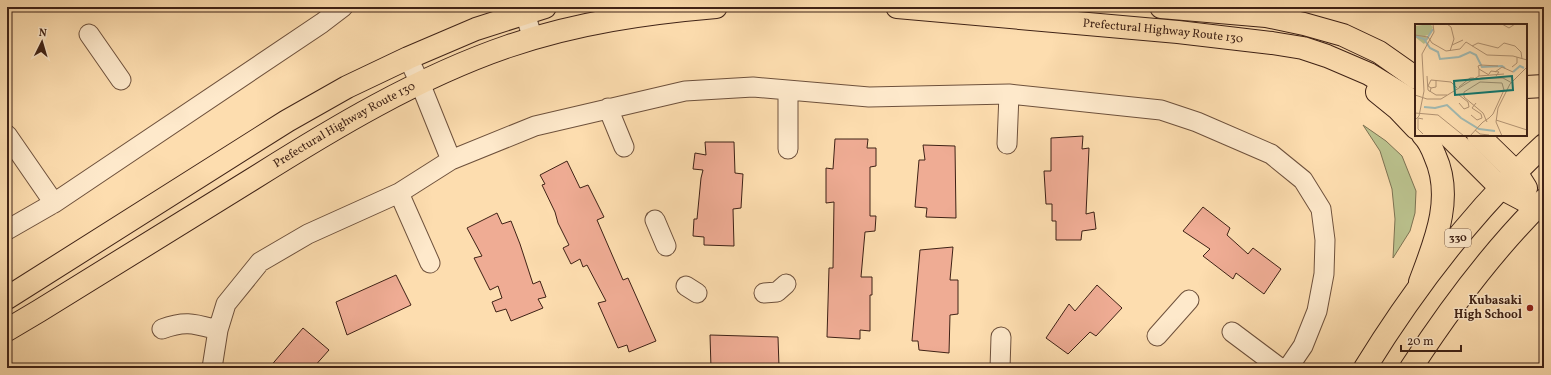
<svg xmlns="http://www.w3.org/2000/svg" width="1551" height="375" viewBox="0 0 1551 375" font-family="Vollkorn,serif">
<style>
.green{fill:#bbc28e;stroke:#7d7252}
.building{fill:#efac94;stroke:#3f2216}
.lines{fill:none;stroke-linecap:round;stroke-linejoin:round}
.minor-casing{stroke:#6e513c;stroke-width:21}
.major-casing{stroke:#3f2216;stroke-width:24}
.highway-casing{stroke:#3f2216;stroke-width:24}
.minor{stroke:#fee9cb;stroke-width:19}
.major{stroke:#fdddaf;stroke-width:22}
.highway{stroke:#fdddaf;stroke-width:22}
.poi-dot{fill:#8f2418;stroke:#fee9cb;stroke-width:1.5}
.labels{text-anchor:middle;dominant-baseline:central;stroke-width:3;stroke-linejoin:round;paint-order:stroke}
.shield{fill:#fee9cb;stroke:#785e4c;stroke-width:1}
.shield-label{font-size:11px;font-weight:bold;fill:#3f2216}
.street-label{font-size:12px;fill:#3f2216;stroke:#fee9cb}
.poi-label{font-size:12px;font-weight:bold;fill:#3f2216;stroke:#fee9cb;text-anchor:end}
.inset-river{fill:none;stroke:#a1bab3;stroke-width:2}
.inset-road{fill:none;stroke:#b19272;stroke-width:1}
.view{fill:#0f766e;fill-opacity:0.15;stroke:#0f766e;stroke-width:2}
.inset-edge{fill:none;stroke:#3f2216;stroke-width:2}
</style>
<rect width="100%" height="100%" fill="#fdddaf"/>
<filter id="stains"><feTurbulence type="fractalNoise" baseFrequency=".005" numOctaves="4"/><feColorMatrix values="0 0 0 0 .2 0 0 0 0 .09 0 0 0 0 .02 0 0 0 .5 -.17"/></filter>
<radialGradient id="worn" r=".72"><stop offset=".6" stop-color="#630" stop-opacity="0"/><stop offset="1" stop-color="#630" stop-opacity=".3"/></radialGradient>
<!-- green -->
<path class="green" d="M1363,125L1386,141L1402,156L1416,191L1415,213L1410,231L1393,258L1395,219L1392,189L1380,151Z"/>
<!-- building -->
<path class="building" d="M1083,136L1082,149L1089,148L1086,214L1094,212L1096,229L1082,231L1081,240H1056V221H1052V204H1046L1044,171H1051V138Z
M835,139H868L867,148H876V166L870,167V216H876L875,231L865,232L861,277H872V295H870V331L860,330V339L827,337L829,268H833L834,202L826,203V168L833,169Z
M705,142H734L735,173L743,174L741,208L733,209L734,246L704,245V237L693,236L694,219H697L701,178L703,170L693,169L695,153L706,155Z
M923,145L955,146L956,218L926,217L927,208L915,207L919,160H925Z
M567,161L580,188L588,185L604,217L597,220L623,280L628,278L656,341L629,352L627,345L618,348L598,303L606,301L587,265L583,267L580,259L571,264L563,248L569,245L558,223L555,212L542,185L545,184L540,175Z
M1203,207L1230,228L1227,235L1248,254L1253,248L1281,269L1264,294L1236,273L1233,279L1203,256L1210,249L1183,231Z
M497,213L502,224L511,221L520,244L533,284L540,281L546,297L538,299L543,308L511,321L506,309L496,312L492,302L502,298L498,286L490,290L474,258L482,256L467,228Z
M953,247L950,280H958V314L950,315L949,353L919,350L918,341H912L920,250Z
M396,275L411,305L347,335L336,302Z
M1097,285L1122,308L1096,336L1090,332L1068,354L1046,338L1069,304L1075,311Z
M303,328L329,350L313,368H269Z
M710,335L778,337L779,367L757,368L737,366V368H711Z"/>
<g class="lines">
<!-- minor casing -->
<g class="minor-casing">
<path id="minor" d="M523,7L533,39
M89,34L121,80
M408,58L420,83L451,160
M608,108L624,147
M7,135L54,203
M1007,144L1009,94
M788,149V90
M399,193L430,263
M655,220L666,246
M7,230L54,203L322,23L343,7
M686,286L697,293
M764,293L777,292L786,284
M162,329C186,320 195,324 218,330
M1232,332L1280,368
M1157,336L1189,300
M212,368L218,330L226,304L260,262L308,234L399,193L451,160L535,126L685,91L753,87L869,97L1009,94L1161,110L1197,122L1271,154L1303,180L1321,209L1325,240L1324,274L1317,311L1303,346L1288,368
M1000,368L1001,337"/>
</g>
<!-- major casing -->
<g class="major-casing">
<g id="major">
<path id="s1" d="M897,7L1178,32L1272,43L1303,48L1327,56L1369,74L1416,103"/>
<path d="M1161,7L1266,16L1304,24L1343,35L1379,52L1416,78"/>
<path d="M1526,87L1544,86"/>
<path d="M1377,92L1398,109L1416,128"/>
<path d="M1448,135L1501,188L1537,207"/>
<path d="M1478,135L1516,172L1526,188"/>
<path d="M1420,282C1435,242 1454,198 1435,156C1432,148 1429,141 1423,135"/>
<path d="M7,298L287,121L347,87L408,58L476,29L545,7"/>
<path id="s2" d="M7,330L39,311C109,268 180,224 251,180C332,129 418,77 509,46C576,23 646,13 716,7"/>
</g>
</g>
<!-- highway casing -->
<g class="highway-casing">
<path id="highway" d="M1365,368C1415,287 1474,210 1544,145
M1411,368C1450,308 1493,250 1544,200"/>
</g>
<!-- minor -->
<use href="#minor" class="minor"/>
<!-- major -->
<use href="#major" class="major"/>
<!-- highway -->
<use href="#highway" class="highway"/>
</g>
<!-- markers -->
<circle class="poi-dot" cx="1530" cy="308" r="4"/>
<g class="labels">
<!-- shield labels -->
<rect class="shield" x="1445" y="229" width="26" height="18" rx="3"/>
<g class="shield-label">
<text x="1458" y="238">330</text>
</g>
<!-- street labels -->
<g class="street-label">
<text stroke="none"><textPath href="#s1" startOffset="267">Prefectural Highway Route 130</textPath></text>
<text stroke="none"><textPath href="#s2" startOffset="395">Prefectural Highway Route 130</textPath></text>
</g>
<!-- poi labels -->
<g class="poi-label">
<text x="1522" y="301">Kubasaki<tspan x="1522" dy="14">High School</tspan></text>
</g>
</g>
<!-- overview -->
<g transform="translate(1415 24)">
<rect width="112" height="112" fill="#fdddaf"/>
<path d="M15,0L18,3L15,10L10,12L13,15L9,20L0,13V2Z" fill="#bbc28e"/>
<path class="inset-river" d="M0,12L9,15L15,24L23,28L25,35L44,33M11,16L18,5M44,33L55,28L61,31L67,43L87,42L90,44M98,48L105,42L109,44M9,83L20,84L32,81L46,94L64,105L80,107"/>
<path class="inset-road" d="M32,0L36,3L39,15L35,27M87,0L94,4L100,0M0,11L13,13L17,19L31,27L45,25L51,18L72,31L98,32L112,36M37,21L48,16M57,22L63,19L83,24L89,19L100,22L106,28L107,35M97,43L102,39V33M64,45L63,42L66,41L83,42M80,48L87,43L98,48M74,50L76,47L84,48L81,52M12,52L13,66L21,71H32M64,52V45L74,51M59,55L64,52L89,50M16,56L36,58L42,64M44,63L55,54H59M16,64L21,63V56M15,68L16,64L13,62L16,56M0,71L12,75H26L57,56L67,54H88L97,59M44,71L53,78L54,83L49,85L44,79M0,89L23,91L49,112M56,91L62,96L67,94L66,90L57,84L61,79M8,95L3,94V105L8,110M0,96L4,92L9,67L7,30L19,8L18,0M81,96L112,106M60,106L65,110L74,111M55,112L66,100L68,98L74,94L78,90L89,66L87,59L65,58L49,68V73L68,89L69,91L71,96L72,98M87,112L81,98L83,84L95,60L112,43"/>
<path class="view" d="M97,52L98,66L40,71L39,57Z"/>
<rect width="112" height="112" class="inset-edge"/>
</g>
<!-- margin -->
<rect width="1551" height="375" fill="none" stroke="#fdddaf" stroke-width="24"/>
<rect x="8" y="8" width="1535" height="359" fill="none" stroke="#3f2216" stroke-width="2"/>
<rect x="12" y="12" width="1527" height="351" fill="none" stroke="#3f2216"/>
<!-- north arrow -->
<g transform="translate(42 42) rotate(5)" stroke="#fee9cb" stroke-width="3" paint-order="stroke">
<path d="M0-3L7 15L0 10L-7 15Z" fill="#3f2216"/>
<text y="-6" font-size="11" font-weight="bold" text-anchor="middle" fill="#3f2216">N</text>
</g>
<!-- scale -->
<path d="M1401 345v6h60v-6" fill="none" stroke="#3f2216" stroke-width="2"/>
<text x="1407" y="345" font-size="12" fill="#3f2216" stroke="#fee9cb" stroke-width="3" paint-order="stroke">20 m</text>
<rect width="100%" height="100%" filter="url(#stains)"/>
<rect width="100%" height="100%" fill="url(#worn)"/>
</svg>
